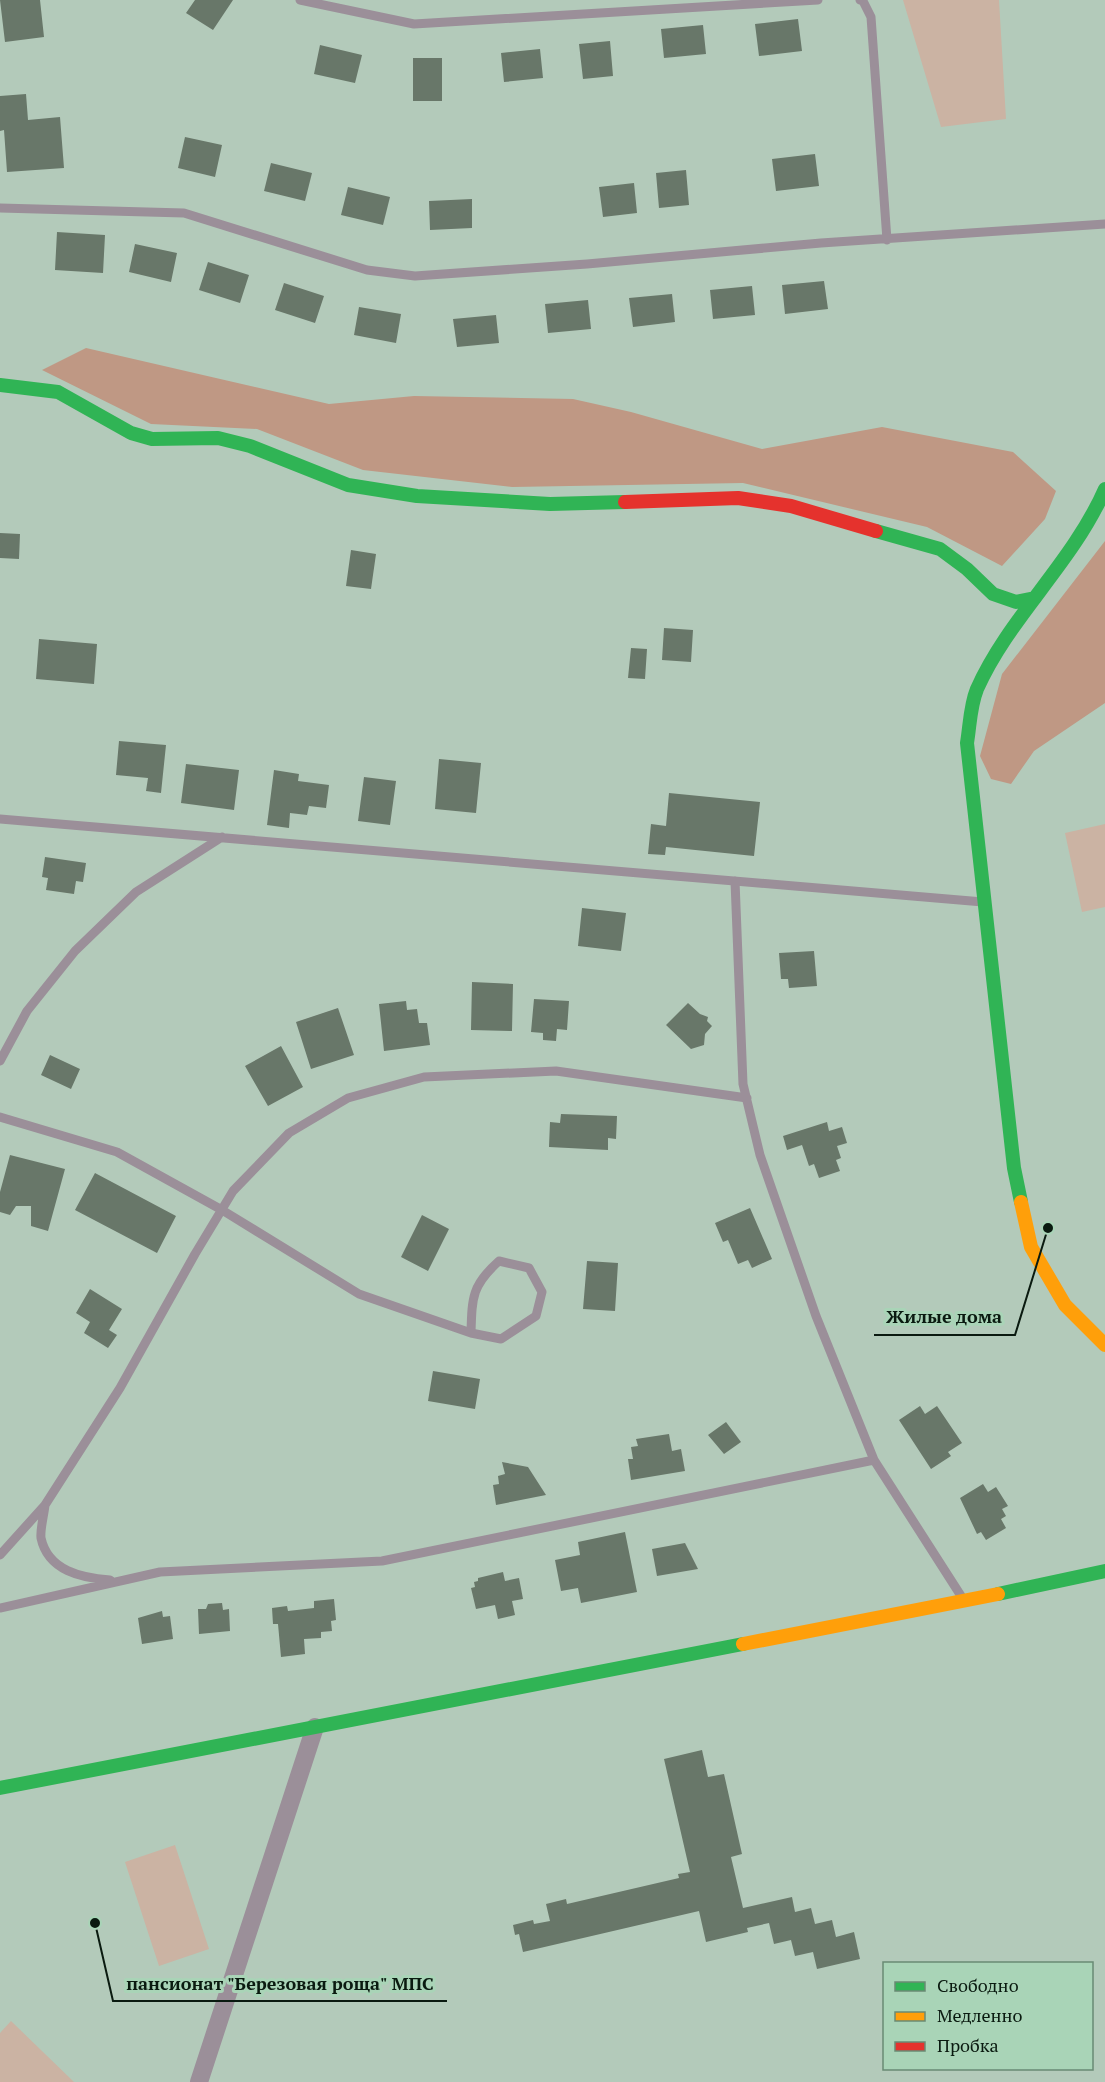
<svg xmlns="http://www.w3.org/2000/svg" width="1105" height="2082" viewBox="0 0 1105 2082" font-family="'PT Serif',serif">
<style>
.green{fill:#cbb3a3}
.forest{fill:#bf9884}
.building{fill:#687769}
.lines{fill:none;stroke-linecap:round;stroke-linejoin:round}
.lane{stroke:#9b8f99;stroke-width:9}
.street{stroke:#9b8f99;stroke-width:18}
.fast{stroke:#30b455;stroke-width:14}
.slow{stroke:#ff9f0a;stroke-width:14}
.jam{stroke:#e5322d;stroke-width:14}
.leader{fill:none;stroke:#0a1a10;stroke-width:2}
.callout-dot{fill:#0a1a10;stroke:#a9d4b7;stroke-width:2}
.callout-label{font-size:18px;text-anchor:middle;font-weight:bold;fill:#0a1a10;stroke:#a9d4b7;stroke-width:6;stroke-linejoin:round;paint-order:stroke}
</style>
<rect width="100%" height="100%" fill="#b3caba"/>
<!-- green -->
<path class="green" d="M903,0H999L1006,119L941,127Z
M1105,824V907L1082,912L1065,833Z
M175,1845L209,1949L159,1966L125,1862Z
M11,2021L74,2082H0V2033Z"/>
<!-- forest -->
<path class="forest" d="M86,348L329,404L414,396L573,399L631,412L762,449L882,427L1013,452L1056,491L1045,519L1002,566L927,527L743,483L512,487L363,470L257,429L151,424L42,370Z
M1105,541V703L1034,751L1011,784L991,779L980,756L1002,674Z"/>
<!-- building -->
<path class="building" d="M0,0H40L44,37L5,42Z
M195,0H233L213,30L186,13Z
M798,19L802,51L759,56L755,24Z
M703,25L706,54L664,58L661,29Z
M610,41L613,76L583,79L579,44Z
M320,45L362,55L355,83L314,74Z
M540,49L543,78L504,82L501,53Z
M413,58H442V101H413Z
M26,94L28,120L60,117L64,168L7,172L4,130L0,131V96Z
M185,137L222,145L215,177L178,168Z
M815,154L819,186L776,191L772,159Z
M271,163L312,173L305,201L264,191Z
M686,170L689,205L659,208L656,173Z
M634,183L637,213L603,217L599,187Z
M348,187L390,197L383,225L341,215Z
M472,199V228L430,230L429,201Z
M57,232L105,235L103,273L55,270Z
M135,244L177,253L171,282L129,272Z
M208,262L249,275L240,303L199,290Z
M824,281L828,309L785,314L782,285Z
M284,283L324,296L315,323L275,310Z
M752,286L755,315L713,319L710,290Z
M672,294L675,322L633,327L629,298Z
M588,300L591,329L548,333L545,304Z
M359,307L401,314L396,343L354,335Z
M496,315L499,343L457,347L453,319Z
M0,533L20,534L19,559L0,558Z
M351,550L376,554L371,589L346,586Z
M664,628L693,630L691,662L662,660Z
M39,639L97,644L94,684L36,679Z
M631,648L647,649L645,679L628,678Z
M119,741L166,745L161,793L146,791L148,778L116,775Z
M439,759L481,763L476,813L435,809Z
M186,764L239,770L234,810L181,803Z
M274,770L299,774L298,781L329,785L326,808L309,806L307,815L290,813L289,828L267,825Z
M364,777L396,781L390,825L358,821Z
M669,793L760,802L754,856L666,847L665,855L648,854L651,824L666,826Z
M45,857L86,863L83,882L76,881L74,894L46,890L48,878L42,877Z
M582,908L626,913L621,951L578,946Z
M814,951L817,986L789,988L788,979H781L779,953Z
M472,982L513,984L512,1031L471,1030Z
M534,999L569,1001L567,1030L557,1029L556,1041L543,1040V1033L531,1032Z
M406,1001L407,1010L417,1009L419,1023H427L430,1045L384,1051L379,1004Z
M688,1003L700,1014L708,1017L707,1021L712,1026L705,1034L704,1045L691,1049L666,1025Z
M338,1008L354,1055L311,1069L296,1022Z
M281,1046L303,1087L268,1106L245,1066Z
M50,1055L80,1069L71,1089L41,1075Z
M561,1114L617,1116L616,1139L608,1138V1150L549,1147L550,1122L560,1123Z
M827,1122L829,1131L842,1127L847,1143L837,1146L841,1158L836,1160L840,1171L819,1178L814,1164L809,1166L802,1145L787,1150L783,1136Z
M10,1155L65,1169L48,1231L31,1226V1206H16L10,1215L0,1212V1192Z
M95,1173L176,1216L157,1253L75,1210Z
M750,1208L772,1259L752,1268L748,1260L738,1264L728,1240L723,1242L715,1223Z
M422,1215L449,1229L428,1271L401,1257Z
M587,1261L618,1263L615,1311L583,1309Z
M90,1289L122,1309L109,1330L117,1335L108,1348L84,1333L90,1322L76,1313Z
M433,1371L480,1379L475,1409L428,1401Z
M920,1406L925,1414L937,1406L962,1443L948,1452L951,1456L931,1469L899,1420Z
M726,1422L741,1442L724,1454L708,1435Z
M669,1434L672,1451L681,1449L685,1471L631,1480L628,1459H633L631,1447L638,1446L636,1439Z
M502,1462L528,1467L546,1495L496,1505L493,1485L499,1484L498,1476L505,1474Z
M983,1484L988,1492L996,1487L1008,1506L1002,1509L1006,1516L1001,1519L1006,1528L986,1540L981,1532L977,1534L960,1498Z
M625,1532L637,1592L581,1603L578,1588L561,1591L555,1560L580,1555L578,1542Z
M685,1543L698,1569L657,1576L652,1549Z
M503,1572L505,1581L519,1578L523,1599L512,1601L515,1615L498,1619L495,1605L476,1609L471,1588L475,1587L474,1582L478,1581V1578Z
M334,1599L336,1620L331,1621L332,1631L321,1632V1638L304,1639L305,1654L281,1657L278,1624H273L272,1608L287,1606L288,1611L314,1608V1601Z
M222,1603L223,1610L229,1609L230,1631L199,1634L198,1609H206L208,1604Z
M162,1611L163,1617L170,1616L173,1639L142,1644L138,1618Z
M702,1750L708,1777L724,1774L742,1854L731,1857L743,1908L792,1897L795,1912L811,1908L815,1924L832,1920L836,1937L854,1932L860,1959L817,1969L813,1952L795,1956L791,1940L774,1944L769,1923L747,1928L748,1932L706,1942L699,1911L523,1952L519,1934L515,1935L513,1925L533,1920L534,1924L550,1921L546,1904L566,1899L567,1904L679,1878L678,1874L690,1872L664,1759Z"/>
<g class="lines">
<!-- lane -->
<path class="lane" d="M300,0L414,24L818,0
M860,0L863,1L871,17L887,240
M0,208L184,213L367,270L415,276L587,264L821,243L1105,224
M0,819L983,902
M735,881L743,1084L760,1155L816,1316L874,1460
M0,1061L27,1011L75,951L136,892L222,837
M0,1117L117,1152L222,1210L359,1294L471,1333L501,1339L536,1316L542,1292L529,1268L499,1261C472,1285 472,1297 471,1333
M45,1505C44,1515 40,1529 41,1538C48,1571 82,1578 110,1580
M0,1555L45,1505L120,1388L195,1254L233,1191L289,1133L348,1098L424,1077L556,1071L747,1098
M0,1608L160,1572L382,1561L874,1460L963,1599"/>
<!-- street -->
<path class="street" d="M199,2082L315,1727"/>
<!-- fast -->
<path class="fast" d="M0,385L58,392L131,433L152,439L218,438L250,446L348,485L417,496L550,504L625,502
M876,531L940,549L967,569L993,594L1016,602L1035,598
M1021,1202L1014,1168L967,743C970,725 970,706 977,689C1009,617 1072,564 1105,489
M998,1594L1105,1571
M0,1788L743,1644"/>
<!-- slow -->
<path class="slow" d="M1021,1202L1031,1247L1065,1305L1105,1345
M743,1644L998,1594"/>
<!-- jam -->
<path class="jam" d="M625,502L738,498L791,506L876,531"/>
</g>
<!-- callouts -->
<path class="leader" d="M1048 1228L1015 1335H874M95 1923L113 2001H447"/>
<g class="callout-dot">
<circle cx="1048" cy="1228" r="6"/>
<circle cx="95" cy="1923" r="6"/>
</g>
<g class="callout-label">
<text x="944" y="1323">Жилые дома</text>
<text x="280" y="1990">пансионат "Березовая роща" МПС</text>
</g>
<!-- legend -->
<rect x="883" y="1962" width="210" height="108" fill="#a9d4b7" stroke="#698a74" stroke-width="1.5"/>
<rect x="895" y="1982" width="30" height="9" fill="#30b455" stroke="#698a74" stroke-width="1.5"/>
<text x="937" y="1992" font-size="18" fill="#0a1a10">Свободно</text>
<rect x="895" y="2012" width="30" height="9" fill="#ff9f0a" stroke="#698a74" stroke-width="1.5"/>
<text x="937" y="2022" font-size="18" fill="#0a1a10">Медленно</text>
<rect x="895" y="2042" width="30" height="9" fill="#e5322d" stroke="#698a74" stroke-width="1.5"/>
<text x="937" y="2052" font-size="18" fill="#0a1a10">Пробка</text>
</svg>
